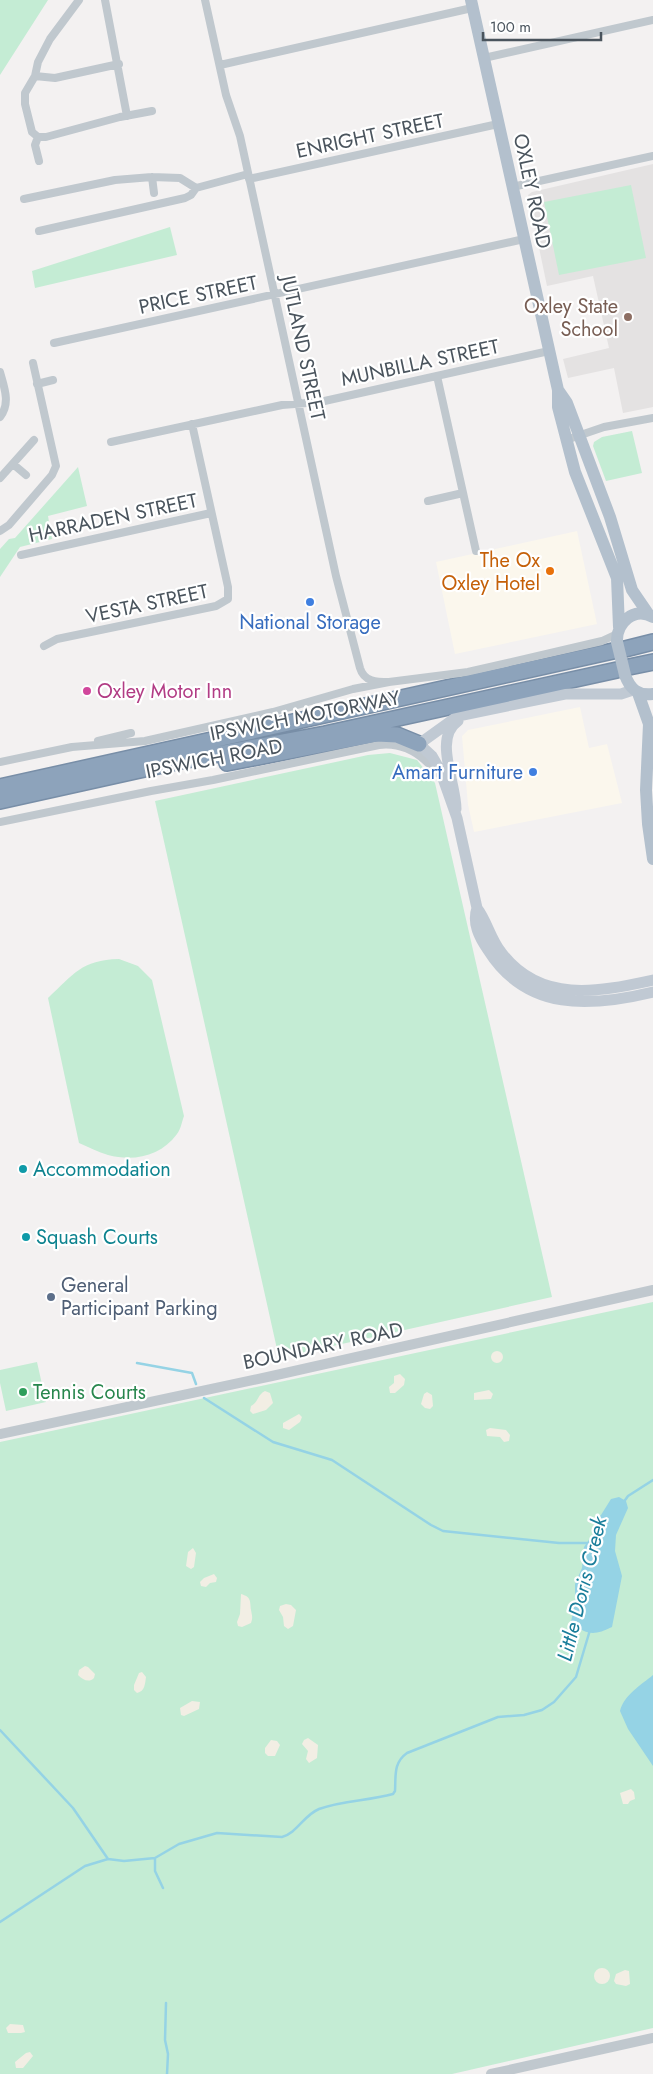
<svg xmlns="http://www.w3.org/2000/svg" width="653" height="2074" viewBox="0 0 653 2074" font-family="Jost,sans-serif">
<style>
.commercial{fill:#fbf7ed}
.education{fill:#e4e2e2}
.green{fill:#c4ecd4}
.sand{fill:#f2eee4}
.water{fill:#95d3e5}
.lines{fill:none;stroke-linecap:round;stroke-linejoin:round}
.stream{stroke:#95d3e5;stroke-width:2.5}
.motorway-casing{stroke:#788ea7;stroke-width:18}
.minor{stroke:#c0c8ce;stroke-width:8}
.tertiary{stroke:#c0c8ce;stroke-width:10}
.secondary{stroke:#c0c9d3;stroke-width:11}
.primary{stroke:#b3c0cd;stroke-width:12}
.motorway{stroke:#8da3bb;stroke-width:15}
.primary-bridge{stroke:#b3c0cd;stroke-width:12}
.education-dot{fill:#8d6e63;stroke:#fff;stroke-width:2}
.food-dot{fill:#e8710a;stroke:#fff;stroke-width:2}
.shop-dot{fill:#3f7fe0;stroke:#fff;stroke-width:2}
.hotel-dot{fill:#d1479c;stroke:#fff;stroke-width:2}
.culture-dot{fill:#0f9aa8;stroke:#fff;stroke-width:2}
.service-dot{fill:#5c6f8a;stroke:#fff;stroke-width:2}
.leisure-dot{fill:#2e9e5b;stroke:#fff;stroke-width:2}
.labels{text-anchor:middle;dominant-baseline:central;stroke-width:4.5;stroke-linejoin:round;paint-order:stroke}
.street-label{font-size:20px;fill:#4a545d;stroke:#fff}
.education-label{font-size:20px;fill:#785e54;stroke:#fff;text-anchor:end}
.food-label{font-size:20px;fill:#c56008;stroke:#fff;text-anchor:end}
.shop-label{font-size:20px;fill:#366cbe;stroke:#fff}
.hotel-label{font-size:20px;fill:#b23c85;stroke:#fff;text-anchor:start}
.culture-label{font-size:20px;fill:#0d838f;stroke:#fff;text-anchor:start}
.service-label{font-size:20px;fill:#4e5e75;stroke:#fff;text-anchor:start}
.leisure-label{font-size:20px;fill:#27864d;stroke:#fff;text-anchor:start}
.water-label{font-size:21px;font-style:italic;fill:#197d9a;stroke:#fff}
</style>
<rect width="100%" height="100%" fill="#f3f1f1"/>
<!-- commercial -->
<path class="commercial" d="M577,531L597,624L455,654L436,562Z
M580,707L589,748L607,744L622,803L474,832L468,805L462,736L468,730Z"/>
<!-- education -->
<path class="education" d="M653,164V407L623,413L614,368L568,378L563,359L609,348L593,276L547,286L528,195L532,192Z"/>
<!-- green -->
<path class="green" d="M0,0H48L0,75Z
M631,185L646,258L559,275L544,202Z
M170,227L177,255L35,288L32,271Z
M632,431L642,473L606,481L593,446L594,442L602,437Z
M78,467L87,506L48,516L52,539L20,547L0,577V549L9,539L15,538Z
M390,753L417,760L435,783L552,1297L279,1358L155,801L368,755Z
M119,959L138,966L152,980L184,1116C182,1121 181,1129 177,1134C161,1156 134,1162 108,1155C98,1152 89,1147 79,1143L48,998C74,974 81,960 119,959Z
M653,1302V2028L452,2074H0V1442Z
M37,1362L46,1402L6,1411L0,1383V1370Z"/>
<!-- sand -->
<path class="sand" d="M491 1357a6 6 0 1 1 12 0a6 6 0 1 1-12 0Z
M400,1374L405,1379L404,1385L395,1393H390L389,1387L394,1383V1376Z
M489,1390L493,1394L491,1399L474,1400V1393Z
M265,1391L270,1393L273,1403L266,1410L253,1414L250,1411L251,1406C258,1403 257,1395 265,1391Z
M427,1392L432,1395L433,1406L430,1409L425,1408L421,1404L424,1394Z
M299,1414L302,1417L300,1422L289,1430L283,1428V1423Z
M490,1428L506,1430L510,1435L509,1441L504,1442L500,1437L487,1436L486,1430Z
M193,1548L196,1553L194,1567L191,1569L186,1566L188,1552Z
M214,1574L217,1578L216,1582L210,1583L206,1587L201,1586L200,1582L204,1578Z
M241,1594C251,1597 250,1600 251,1610C252,1616 253,1617 251,1623L242,1627L238,1626L237,1622L240,1614Z
M286,1604L291,1605L296,1610L293,1626L288,1629L284,1626L283,1617L279,1610L280,1606Z
M85,1666L88,1667L95,1674L94,1678C89,1683 83,1680 78,1675L79,1670Z
M142,1672L146,1677C145,1684 145,1691 137,1693L134,1690V1685L139,1673Z
M192,1701L200,1702L199,1709L184,1716L181,1715L180,1708Z
M308,1738L318,1745L317,1758L309,1763L306,1759L308,1751L302,1744L304,1740Z
M271,1740L277,1741L280,1745L275,1756H268L265,1753V1748Z
M631,1789L634,1792L635,1799L630,1801L628,1804H623L620,1793Z
M594 1976a8 8 0 1 1 16 0a8 8 0 1 1-16 0Z
M625,1970L629,1971L630,1984L626,1986L616,1984L614,1981L616,1974Z
M10,2024L23,2025L25,2032L21,2033H8L6,2028Z
M30,2052L33,2056L23,2068H16L15,2062L26,2053Z"/>
<!-- water -->
<path class="water" d="M619,1497L626,1501L628,1508L616,1535L615,1551L622,1576L612,1627C594,1636 586,1635 571,1622L575,1602V1584L582,1568L584,1547L597,1528L596,1520L601,1515L611,1499Z
M653,1675V1766L628,1729L620,1711C624,1695 641,1685 653,1675Z"/>
<g class="lines">
<!-- stream -->
<path class="stream" d="M137,1363L192,1373L196,1384
M204,1398L273,1442L332,1460L431,1525L443,1531L559,1543H588
M623,1503L628,1496L653,1480
M0,1730L73,1808L108,1859L124,1861L155,1858L179,1844L217,1833L282,1837C297,1833 304,1815 319,1809C343,1800 368,1801 393,1794L395,1791C396,1776 393,1763 407,1753L498,1717L524,1715L542,1710L554,1702L576,1677L590,1630
M155,1858V1871L163,1888
M0,1922L85,1866L108,1859
M166,2003L165,2040L168,2054L167,2074"/>
<!-- motorway casing -->
<g class="motorway-casing">
<path id="motorway" d="M625,649L653,642
M629,667L653,662
M227,763L377,734L397,735L419,744
M0,787L613,651
M0,801L176,762L325,734L617,670"/>
</g>
<!-- minor -->
<path class="minor" d="M79,0L50,39L38,62L35,76L25,93V104L32,132L38,137H46L120,117L152,111
M105,0L127,116
M205,0L226,95L240,136L336,576L360,668C364,682 377,682 389,682
M484,58L653,20
M220,65L472,8
M35,76L55,78L119,64
M38,137L35,145L39,161
M152,177L154,193
M249,179L498,124
M512,187L653,156
M24,199L115,180L152,177L180,178L196,188
M39,231L185,198L191,195L196,188L248,174
M54,343L524,239
M0,372C4,387 11,403 0,417
M437,376L476,551
M37,384L53,380
M566,440L604,427L653,418
M111,442L282,405L320,402L549,351
M13,464L26,475
M0,478L34,440
M428,501L463,493
M0,531L9,525L52,475L56,466L33,363
M21,555L211,513
M44,646L57,639L216,606L228,599V587L192,424
M98,741L131,733
M0,762L72,747L145,741L273,712L353,689L389,682L468,672L602,641L617,634
M0,822L151,791L213,780L379,745C404,742 422,754 437,773"/>
<!-- tertiary -->
<path class="tertiary" d="M0,1434L272,1376L653,1290
M491,2074L653,2038"/>
<!-- secondary -->
<path class="secondary" d="M633,690L621,694H565L458,716L419,744L432,756L440,770L457,818L477,908C487,921 490,938 501,952C540,1004 598,992 653,980
M456,809C456,782 433,738 458,721
M477,908C472,923 479,937 488,950C527,1012 591,1007 653,992"/>
<!-- primary -->
<path class="primary" d="M471,0L558,390V407L575,472L617,578L619,627
M558,390L567,403L610,517L632,590L649,615
M617,642C616,623 634,606 653,617
M625,675C630,689 638,696 653,694
M638,693L649,724L646,790L648,824L653,859"/>
<!-- motorway -->
<use href="#motorway" class="motorway"/>
<!-- primary-bridge -->
<path class="primary-bridge" d="M617,642L625,675"/>
</g>
<!-- markers -->
<circle class="education-dot" cx="628" cy="317" r="5"/>
<circle class="food-dot" cx="550" cy="571" r="5"/>
<g class="shop-dot">
<circle cx="310" cy="602" r="5"/>
<circle cx="533" cy="772" r="5"/>
</g>
<circle class="hotel-dot" cx="87" cy="691" r="5"/>
<g class="culture-dot">
<circle cx="23" cy="1169" r="5"/>
<circle cx="26" cy="1237" r="5"/>
</g>
<circle class="service-dot" cx="51" cy="1297" r="5"/>
<circle class="leisure-dot" cx="23" cy="1392" r="5"/>
<g class="labels">
<!-- street labels -->
<g class="street-label">
<text transform="translate(370 136) rotate(-12)">ENRIGHT STREET</text>
<text transform="translate(532 191) rotate(78)">OXLEY ROAD</text>
<text transform="translate(198 295) rotate(-12)">PRICE STREET</text>
<text transform="translate(303 348) rotate(78)">JUTLAND STREET</text>
<text transform="translate(420 363) rotate(-12)">MUNBILLA STREET</text>
<text transform="translate(113 518) rotate(-12)">HARRADEN STREET</text>
<text transform="translate(147 604) rotate(-12)">VESTA STREET</text>
<text transform="translate(305 716) rotate(-11)">IPSWICH MOTORWAY</text>
<text transform="translate(214 759) rotate(-11)">IPSWICH ROAD</text>
<text transform="translate(323 1346) rotate(-12)">BOUNDARY ROAD</text>
</g>
<!-- education labels -->
<g class="education-label">
<text x="618" y="306">Oxley State<tspan x="618" dy="23">School</tspan></text>
</g>
<!-- food labels -->
<g class="food-label">
<text x="540" y="560">The Ox<tspan x="540" dy="23">Oxley Hotel</tspan></text>
</g>
<!-- shop labels -->
<g class="shop-label">
<text x="310" y="622">National Storage</text>
<text x="523" y="772" text-anchor="end">Amart Furniture</text>
</g>
<!-- hotel labels -->
<g class="hotel-label">
<text x="97" y="691">Oxley Motor Inn</text>
</g>
<!-- culture labels -->
<g class="culture-label">
<text x="33" y="1169">Accommodation</text>
<text x="36" y="1237">Squash Courts</text>
</g>
<!-- service labels -->
<g class="service-label">
<text x="61" y="1285">General<tspan x="61" dy="23">Participant Parking</tspan></text>
</g>
<!-- leisure labels -->
<g class="leisure-label">
<text x="33" y="1392">Tennis Courts</text>
</g>
<!-- water labels -->
<g class="water-label">
<text transform="translate(582 1589) rotate(-76)">Little Doris Creek</text>
</g>
</g>
<!-- scale -->
<path d="M483 32v8h118v-8" fill="none" stroke="#4a545d" stroke-width="2.5"/>
<text x="490" y="32" font-size="15" fill="#4a545d" stroke="#ffffff" stroke-width="4" paint-order="stroke">100 m</text>
</svg>
